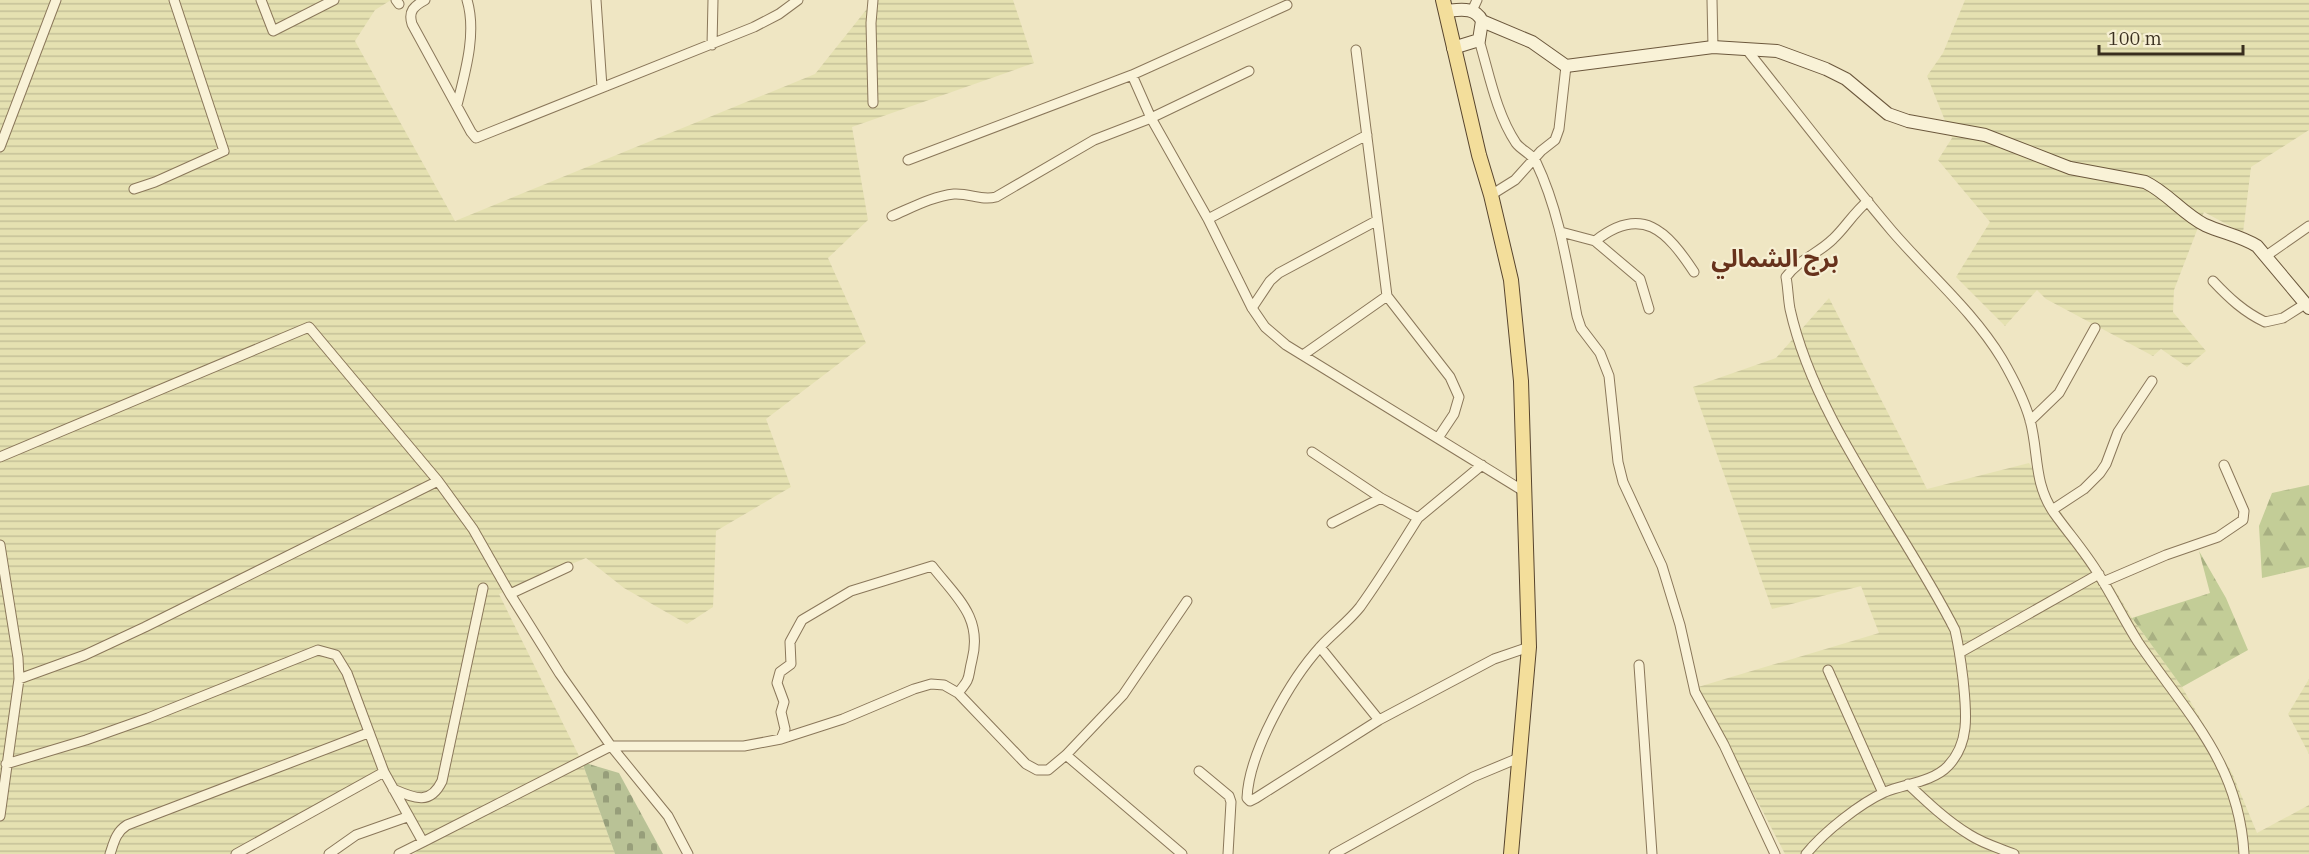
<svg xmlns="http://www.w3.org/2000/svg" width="2309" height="854" viewBox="0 0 2309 854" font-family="'IBM Plex Serif','Noto Sans Arabic',serif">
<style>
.farmland{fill:url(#farmland-rules)}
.forest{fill:url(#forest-firs)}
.cemetery{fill:url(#cemetery-stones)}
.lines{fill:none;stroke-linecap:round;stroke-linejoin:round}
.street-casing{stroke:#8a775a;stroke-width:11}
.secondary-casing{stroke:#6c583d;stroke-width:14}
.primary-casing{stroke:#58452e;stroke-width:16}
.street{stroke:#f9f2d7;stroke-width:9}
.secondary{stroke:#f9f2d7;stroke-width:12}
.primary{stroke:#f3de9b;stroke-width:14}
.labels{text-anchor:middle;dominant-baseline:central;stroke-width:4.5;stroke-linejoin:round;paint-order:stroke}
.district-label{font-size:24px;font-weight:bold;fill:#67321c;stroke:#f6efd3}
</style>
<defs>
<pattern id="farmland-rules" width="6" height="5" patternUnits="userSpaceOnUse" patternTransform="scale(1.5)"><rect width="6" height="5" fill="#e5e1b1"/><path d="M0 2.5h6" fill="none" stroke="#c5c198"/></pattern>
<pattern id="forest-firs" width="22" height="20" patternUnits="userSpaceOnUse" patternTransform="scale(1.5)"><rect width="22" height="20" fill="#c3cd97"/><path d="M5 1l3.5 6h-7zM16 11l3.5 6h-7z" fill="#a8b082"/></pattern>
<pattern id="cemetery-stones" width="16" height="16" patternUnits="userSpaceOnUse" patternTransform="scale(1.5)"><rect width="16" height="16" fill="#b9c296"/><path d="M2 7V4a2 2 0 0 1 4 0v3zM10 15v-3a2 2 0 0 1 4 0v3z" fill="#979e7a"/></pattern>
</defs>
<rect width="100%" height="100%" fill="#efe6c3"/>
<!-- farmland -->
<path class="farmland" d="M0,0H391L375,10L355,41L455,221L815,74L874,0H1013L1034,63L852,127L868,220L828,258L866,343L766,419L791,487L716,531L713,607L687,624L624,588L586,558L499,594L582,762L615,854H414L428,840L384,773L244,854H0Z
M1965,0H2309V130L2251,167L2243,233L2204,212L2174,290L2173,312L2206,351L2187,367L2161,349L2153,356L2046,299L2037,290L2005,326L1956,277L1990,222L1938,160L1952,138L1927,76L1943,53Z
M1829,298L1927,489L2029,463L2095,565L2112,585L2132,618L2182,687L2232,773L2257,833L2309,805V854H1785L1698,687L1879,633L1861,586L1772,609L1693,387L1776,358Z
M2309,679V754L2288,714Z"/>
<!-- forest -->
<path class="forest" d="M2309,485V567L2262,578L2259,526L2272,493Z
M2199,551L2226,598L2248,650L2182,687L2132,618L2210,593Z"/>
<!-- cemetery -->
<path class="cemetery" d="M582,762L619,773L663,854H615Z"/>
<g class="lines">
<!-- street casing -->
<g class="street-casing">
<path id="street" d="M261,0L273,31L334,0
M396,0L399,4
M425,0C414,6 408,11 412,24L471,132L476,138L754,27L779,14L798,0
M596,0L602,87
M873,0L871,23L873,103
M1712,0L1713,47
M1287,5L1132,75L1151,118L1208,219L1252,308L1265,327L1286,345L1525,492
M1472,11L1477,0
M1479,40C1489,73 1496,113 1516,143C1521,150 1532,154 1536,162C1559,210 1567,264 1577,316L1581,328L1600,353L1609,376L1618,462L1623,482L1662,566L1680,625L1695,692L1724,745L1775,854
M712,45L713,0
M1356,50L1387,296L1450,377L1459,397L1454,414L1438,438
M1747,50C1795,110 1842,172 1892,231C1928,273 1973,311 2002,359C2013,378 2024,399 2030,420C2039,453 2033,482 2054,513C2069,534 2086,553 2099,575C2113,597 2124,620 2138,642C2186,713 2239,762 2244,854
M457,105C465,73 477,33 467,0
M0,147L56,0
M908,160L1132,75
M134,189L155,182L224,151L174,0
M1491,195L1515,180L1541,151L1555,140L1559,129L1566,66
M892,216C911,208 933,196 954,194C970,193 981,201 996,197L1094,140L1151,118L1249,71
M1208,219L1367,135
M1561,232L1595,241L1640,279L1649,309
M1595,241C1642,204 1667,231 1694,272
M2266,256L2309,226
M2213,281C2229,298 2244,312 2265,322L2283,318L2305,304
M1252,308L1270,281L1279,273L1376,221
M1303,355L1387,296
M2030,421L2059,393L2095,328
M1312,452L1381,498L1418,518L1482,465
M0,457L309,327L438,481L473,529L510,594L560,674L611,746L668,816L688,854
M2052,510L2084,489L2100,473L2106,464L2118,432L2152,381
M1418,518C1399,548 1381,578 1360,607C1349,621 1333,633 1321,646C1290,680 1249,752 1247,798L1250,801L1256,798L1379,720L1494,659L1529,647
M1332,523L1381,498
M0,545L18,658L19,679L0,816
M2103,582L2166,555L2218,537L2243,520L2244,511L2224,465
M510,594L568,567
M1320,647L1379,720
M1961,652L2099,574
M1639,665L1652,854
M1828,670L1883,793
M19,679L85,655L145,627L438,481
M781,739L785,729L781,712L784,702L777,683L780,672L791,664L790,642L802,620L851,591L932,566C956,597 983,617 972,660C967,680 972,676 958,693
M1066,755L1182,854
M6,764L86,740L148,718L318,650L336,655L347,673L384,772
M1199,771L1229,796L1231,802L1228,854
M1908,784C1928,803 1947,821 1970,835C1984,844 1999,848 2014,854
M393,789C414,798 430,806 442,781L483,588
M110,854C114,842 116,832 127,825L368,733
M236,854L384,772L423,842L611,746H744L781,739L843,719L914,689L931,684L944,685L958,693L1026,764L1037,770H1048L1066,755L1123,695L1187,601
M329,854L356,835L407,817
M399,854L423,842
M1334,854L1473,777L1521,757
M1806,854C1824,832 1859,804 1885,792C1904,784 1933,782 1948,766C1971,742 1966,710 1963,679C1961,662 1959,647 1955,630C1903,527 1815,422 1790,309C1788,298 1788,287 1786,277C1799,259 1818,254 1833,239C1846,227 1854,212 1868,201"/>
</g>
<!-- secondary casing -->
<g class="secondary-casing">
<path id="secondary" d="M1445,11C1459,10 1475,6 1482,21L1532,42L1566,66L1713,47L1777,51L1826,69L1846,79L1888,114L1908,121L1985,135L2070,168L2145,182C2168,193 2183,214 2205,225C2223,233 2241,236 2257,246L2309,308
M1453,48L1479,40L1482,21"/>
</g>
<!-- primary casing -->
<g class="primary-casing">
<path id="primary" d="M1443,0L1479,155L1491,195L1511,280L1521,381L1529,647L1511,854"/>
</g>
<!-- street -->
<use href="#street" class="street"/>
<!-- secondary -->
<use href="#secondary" class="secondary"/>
<!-- primary -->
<use href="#primary" class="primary"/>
</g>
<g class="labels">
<!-- district labels -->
<g class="district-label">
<text x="1775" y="258">برج الشمالي</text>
</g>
</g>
<!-- scale -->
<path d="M2099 45v9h144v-9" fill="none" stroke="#392e1e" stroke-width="3"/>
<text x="2108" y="45" font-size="18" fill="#392e1e" stroke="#f6efd3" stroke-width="4.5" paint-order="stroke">100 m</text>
</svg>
